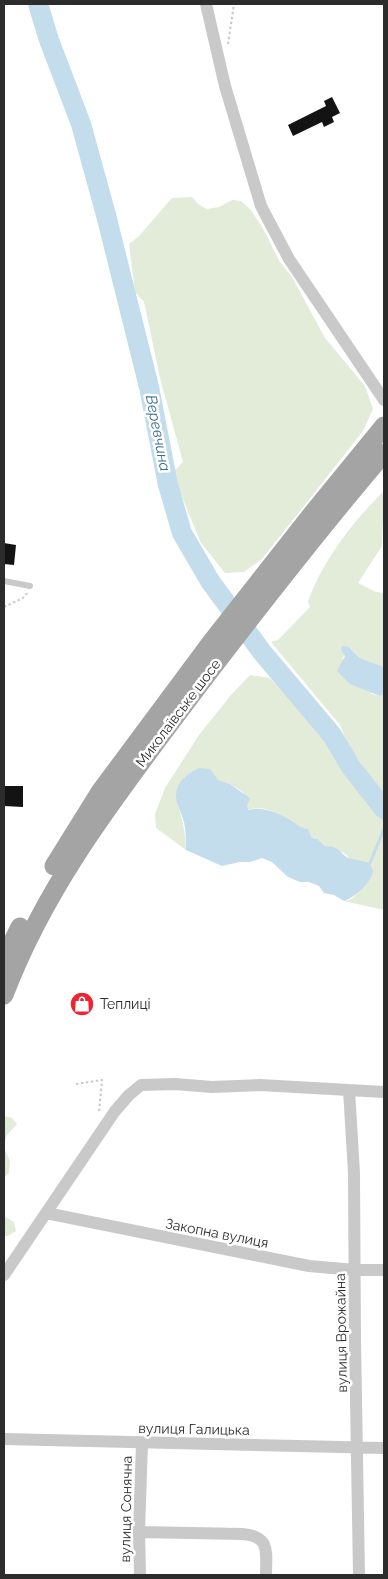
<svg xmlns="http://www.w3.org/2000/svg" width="388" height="1579" viewBox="0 0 388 1579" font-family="Raleway,sans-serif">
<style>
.green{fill:#e3ebd9}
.water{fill:#c3ddec}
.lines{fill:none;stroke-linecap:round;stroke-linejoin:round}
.stream{stroke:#c3ddec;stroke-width:3}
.river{stroke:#c3ddec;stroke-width:20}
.building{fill:#131313}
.path{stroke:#c9c9c9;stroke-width:2;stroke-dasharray:2.5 2.5;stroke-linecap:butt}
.service{stroke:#c9c9c9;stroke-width:6}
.minor{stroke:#c9c9c9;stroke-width:12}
.primary{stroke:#a4a4a4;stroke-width:19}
.labels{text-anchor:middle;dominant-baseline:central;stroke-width:5;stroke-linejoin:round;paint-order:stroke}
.street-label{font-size:14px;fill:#2c2c2c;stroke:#fff}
.poi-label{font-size:14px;fill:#2c2c2c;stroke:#fff;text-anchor:start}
.water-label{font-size:15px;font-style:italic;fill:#376f92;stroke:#fff}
</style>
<rect width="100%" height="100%" fill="#fff"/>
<!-- green -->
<path class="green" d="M192,197L198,204L207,209L219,207L232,200L241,201L251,210L262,227L280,262L292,277L325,338L365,386L373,409L363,431L262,559L244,572L225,573L201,543L172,473L183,462L160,378L144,302L135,292L129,244L139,236L172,198Z
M384,491L382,546L358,583L376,592L384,593V667C367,660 362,662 349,647L342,659L372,694L380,696L384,694V796L348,745L340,725L271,642L278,640L310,607L308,602C321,563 354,520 384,491Z
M250,675L270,678L314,722L367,800L384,820V910L344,901L352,899L370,880C357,867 345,847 325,846L318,839L312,838L308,830C285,824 274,802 247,810L243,792L230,784L217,780L176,798C181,816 186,831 186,850L156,828L155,814L165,788L199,735L231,695Z
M5,1116L12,1118L17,1124L7,1135L4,1145Z
M4,1148L10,1161L9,1173L4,1178Z
M4,1210L5,1217L14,1222L16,1231L8,1236H4Z"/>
<!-- water -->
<path class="water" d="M342,646L349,647C361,662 368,660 384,667V694L380,696L350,684L337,671L345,656L341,650Z
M199,768L210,769L218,780L230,784L250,798L247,805L248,810C262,806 277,812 290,820C297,824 299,828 308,829L312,838L318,839L325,846C343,847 338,853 349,858C355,860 363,861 370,863C370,864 372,869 373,870C373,882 354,898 344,901L334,895L324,893L319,886L309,882H300L288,877L272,862L262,858L250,862H240L222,866L186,850C186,840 186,831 184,822C182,814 177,806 176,798C175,783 187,774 199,768Z"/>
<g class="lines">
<!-- stream -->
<path class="stream" d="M370,863L384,829"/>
<!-- river -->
<path class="river" d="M38,4L49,40L81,124L106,215L149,387L168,485L182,533L210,581L262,652L332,735L351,767L384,809"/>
</g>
<!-- building -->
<path class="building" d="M332,97L340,113L332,117L334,122L324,127L322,122L293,136L288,125L326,106L324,101Z
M4,543L16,545L14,565L4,564Z
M4,786H23V807L4,806Z"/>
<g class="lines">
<!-- path -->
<path class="path" d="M228,44L234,4
M4,607L23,598L27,593
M76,1084L102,1080L99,1112"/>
<!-- service -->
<path class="service" d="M4,581L30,586"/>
<!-- minor -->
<path class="minor" d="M206,4L225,86L261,206L289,259L384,400
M349,1090L354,1173L355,1340L359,1575
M46,1213L309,1266L355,1270H384
M4,1275L115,1111L129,1095L141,1085L175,1084L212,1087L260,1085L384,1092
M4,1439L384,1448
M139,1532L242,1534C271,1536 266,1552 266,1575
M140,1575L139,1532L142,1443"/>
<!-- primary -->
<path class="primary" d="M54,866L100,792L213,640L312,514L384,426
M4,959L20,927
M4,995C45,887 112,801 180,710C246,623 313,536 384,453"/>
</g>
<!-- icons -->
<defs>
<g id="shop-disc" transform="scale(1.25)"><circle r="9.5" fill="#ee2433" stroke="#fff"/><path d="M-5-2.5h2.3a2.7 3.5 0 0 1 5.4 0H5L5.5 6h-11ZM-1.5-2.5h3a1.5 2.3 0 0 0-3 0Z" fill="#fff"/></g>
</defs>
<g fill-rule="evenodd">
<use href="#shop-disc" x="82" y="1004"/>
</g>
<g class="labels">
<!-- street labels -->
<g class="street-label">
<text transform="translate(178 713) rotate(-53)">Миколаївське шосе</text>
<text transform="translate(217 1233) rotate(11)">Закопна вулиця</text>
<text transform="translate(341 1333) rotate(-91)">вулиця Врожайна</text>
<text transform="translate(194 1429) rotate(1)">вулиця Галицька</text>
<text transform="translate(126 1509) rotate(-89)">вулиця Сонячна</text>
</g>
<!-- poi labels -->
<g class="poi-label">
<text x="100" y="1004">Теплиці</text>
</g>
<!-- water labels -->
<g class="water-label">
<text transform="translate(158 433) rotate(79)">Веревчина</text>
</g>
</g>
<!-- border -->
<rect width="388" height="1579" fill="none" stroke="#2c2c2c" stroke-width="10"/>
</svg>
